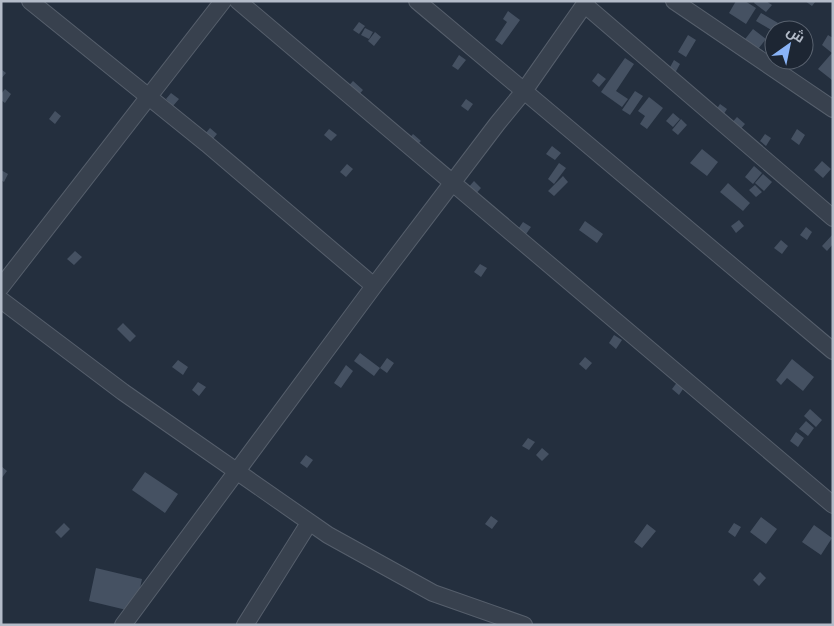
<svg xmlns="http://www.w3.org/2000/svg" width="834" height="626" viewBox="0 0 834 626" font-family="Raleway,Cairo,sans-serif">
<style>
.building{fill:#455162}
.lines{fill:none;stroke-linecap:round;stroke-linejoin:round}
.minor-casing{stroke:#565f6c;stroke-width:18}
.minor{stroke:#38414e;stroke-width:16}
</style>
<rect width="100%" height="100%" fill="#242f3e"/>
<!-- building -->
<path class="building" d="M736,1H745L756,8L746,24L729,13Z
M755,1H766L772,5L766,12L754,3Z
M805,1H816L812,6Z
M508,11L520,20L502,45L495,40L507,22L503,19Z
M761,13L778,23L773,31L756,21Z
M359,22L365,26L359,34L353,30Z
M365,28L373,32L369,39L361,35Z
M753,29L766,39L755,53L742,43Z
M375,32L381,37L374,46L368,41Z
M688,35L696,40L686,57L678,52Z
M828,35L833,38V79L832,80L818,69L832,53L822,45Z
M459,55L466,60L458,70L452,66Z
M625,58L634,64L616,91L628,99L622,107L601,92Z
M674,60L680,64L675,73L669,69Z
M1,69L6,73L1,79Z
M598,73L606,79L599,87L592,81Z
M353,81L363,90L355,99L345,90Z
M5,89L11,94L5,103L1,100V94Z
M635,91L643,96L630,115L622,110Z
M171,93L179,99L173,106L166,99Z
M649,97L663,108L647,129L640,124L645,116L638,111Z
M466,99L473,104L468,111L461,106Z
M720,104L727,109L721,118L714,113Z
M55,111L61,116L55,124L49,119Z
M673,113L680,119L673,127L666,121Z
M737,117L745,124L738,132L730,125Z
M681,119L687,125L678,135L672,130Z
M210,128L217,134L212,140L205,134Z
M329,129L337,135L331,141L324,135Z
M797,129L805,135L799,145L791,139Z
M413,134L421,141L415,147L407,141Z
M765,134L771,138L766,146L760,141Z
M552,146L561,153L555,160L546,154Z
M702,149L718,162L707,176L690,163Z
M822,161L831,169L823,178L814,170Z
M559,163L566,168L554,184L548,179Z
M347,164L353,169L346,177L340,172Z
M754,166L762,173L753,184L745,177Z
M1,170L8,174L4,182L1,180Z
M763,174L772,182L764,191L755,183Z
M563,176L568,182L554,196L548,191Z
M474,181L481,188L474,196L467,189Z
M728,183L750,203L743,211L720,192Z
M755,185L762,192L756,197L749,190Z
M739,220L744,226L736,233L731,226Z
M585,221L603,234L597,243L579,230Z
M523,222L531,227L524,237L516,232Z
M806,227L812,232L807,240L800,235Z
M833,234V244L827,251L822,246Z
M781,240L788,246L782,254L774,248Z
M75,251L82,257L74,265L67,259Z
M480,264L487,268L481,277L474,272Z
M123,323L136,336L130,342L117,329Z
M614,335L622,340L616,349L609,343Z
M360,353L380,368L374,376L354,361Z
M585,357L592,363L586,370L579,364Z
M387,358L394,363L387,373L380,368Z
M792,359L814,377L803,391L787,378L781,385L776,380Z
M178,360L188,367L183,375L172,367Z
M346,365L353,371L341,388L334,383Z
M678,381L685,386L679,395L672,389Z
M198,382L206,387L199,396L192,390Z
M810,409L822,420L816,427L804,416Z
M806,421L814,428L808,436L799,429Z
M796,432L804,438L798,447L790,441Z
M528,438L535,442L529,450L522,446Z
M542,448L549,454L542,461L536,455Z
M306,455L313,460L307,468L300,463Z
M1,466L7,471L1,479Z
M145,472L178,494L165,513L132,490Z
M491,516L498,521L492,529L485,524Z
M761,517L777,529L766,544L750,532Z
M64,523L70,529L61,538L55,532Z
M734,523L741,527L735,537L728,532Z
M647,524L656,531L642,548L634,542Z
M814,525L832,538L821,555L802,542Z
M96,568L142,579L135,612L89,601Z
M760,572L766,578L759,586L753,580Z"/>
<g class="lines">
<!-- minor casing -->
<g class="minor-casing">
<path id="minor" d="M30,1L207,144L374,286
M238,1L833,505
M417,1L833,351
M674,1L833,109
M585,5L833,218
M1,287L223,1
M1,300L123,392L328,535L433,593L524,625
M123,625L374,286L497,124L524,91L587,1
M245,625L309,523"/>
</g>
<!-- minor -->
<use href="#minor" class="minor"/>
</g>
<!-- border -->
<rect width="834" height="626" fill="none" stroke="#b4bcc9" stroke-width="5"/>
<!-- north arrow -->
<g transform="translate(789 45) rotate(33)"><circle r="24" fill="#1d2633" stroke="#59626f"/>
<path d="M0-4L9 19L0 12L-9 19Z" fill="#8ab4f8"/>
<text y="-8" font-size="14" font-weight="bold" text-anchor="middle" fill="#b4bcc9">ش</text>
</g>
</svg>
